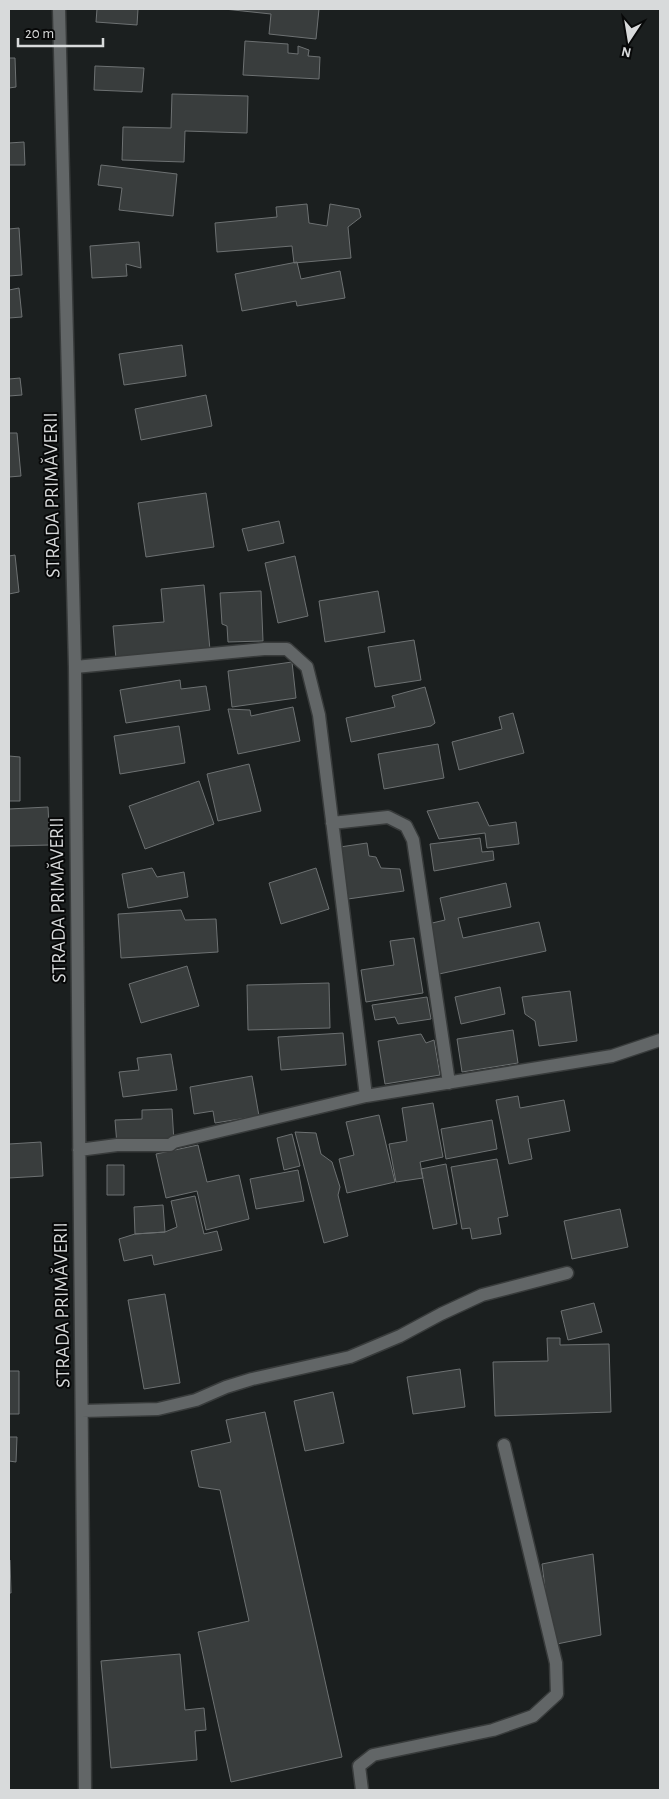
<svg xmlns="http://www.w3.org/2000/svg" width="669" height="1799" viewBox="0 0 669 1799" font-family="'Alegreya Sans',sans-serif">
<style>
.building{fill:#393d3d;stroke:#6d7172}
.lines{fill:none;stroke-linecap:round;stroke-linejoin:round}
.minor-casing{stroke:#383b3b;stroke-width:15}
.minor{stroke:#626667;stroke-width:12}
.labels{text-anchor:middle;dominant-baseline:central;stroke-width:4;stroke-linejoin:round;paint-order:stroke}
.street-label{font-size:20px;fill:#d8dadb;stroke:#070808}
</style>
<rect width="100%" height="100%" fill="#1b1f1f"/>
<!-- building -->
<path class="building" d="M97,9H138L137,25L96,22Z
M224,9H319L316,39L269,34L271,14Z
M245,41L288,44V53L298,54V46L309,50L308,56L320,57L319,79L243,75Z
M9,58H15L16,87L9,88Z
M95,66L144,68L142,92L94,90Z
M172,94L248,96L247,133L185,131L184,162L122,160L123,127L171,128Z
M9,142V143L24,142L25,165H9Z
M101,165L177,174L173,216L119,210L122,188L98,185Z
M307,204L309,223L327,226L330,204L359,209L361,217L348,227L351,258L294,263L292,246L217,252L215,223L277,217L276,207Z
M19,228L22,275L9,276V229Z
M139,242L141,268L126,264L127,276L92,278L90,246Z
M297,262L301,279L340,271L345,298L297,306L296,301L242,311L235,274Z
M19,288L22,317L9,318V290Z
M182,345L186,376L124,385L119,354Z
M20,378L22,395L9,396V379Z
M206,395L212,426L141,440L135,409Z
M9,433H17L21,476L9,477Z
M206,493L214,547L146,557L138,503Z
M279,521L284,543L248,551L242,529Z
M15,555L19,592L9,594V556Z
M295,556L308,616L278,623L265,563Z
M204,585L210,650L116,659L113,626L164,622L161,589Z
M261,591L263,641L228,642L227,626L222,624L220,593Z
M378,591L385,632L325,642L319,601Z
M414,640L421,680L375,687L368,647Z
M292,662L296,698L232,707L228,671Z
M180,680L181,689L206,686L210,710L126,723L120,690Z
M425,687L435,723L431,726L351,742L346,718L395,707L392,696Z
M293,707L300,741L238,754L228,709L250,710L251,716Z
M513,713L524,753L459,770L452,742L502,729L499,717Z
M179,726L185,763L120,774L114,736Z
M438,744L444,778L384,789L378,754Z
M9,756L20,757V801H9Z
M249,764L261,811L218,821L207,774Z
M199,781L214,824L145,849L129,806Z
M478,802L489,826L516,822L519,844L487,848L485,833L439,839L427,811Z
M48,807L50,845L9,846V809Z
M480,838L482,852L493,851L494,860L434,871L430,844Z
M367,843L369,856L376,857L381,868L400,869L404,891L348,899L340,847Z
M152,868L157,877L184,872L188,897L128,908L122,874Z
M316,868L329,909L281,924L269,883Z
M506,883L511,907L458,918L463,938L539,922L546,951L439,974L428,924L445,920L440,898Z
M181,910L185,920L216,919L218,952L121,958L118,914Z
M414,938L423,993L366,1002L361,970L394,965L390,941Z
M187,966L199,1006L141,1023L129,984Z
M329,983L330,1028L248,1030L247,985Z
M500,987L505,1014L461,1024L455,997Z
M570,991L577,1041L539,1046L535,1021L525,1014L522,997Z
M427,997L431,1019L398,1024L395,1017L375,1020L372,1005Z
M513,1030L518,1063L462,1072L457,1039Z
M343,1033L346,1065L281,1070L278,1037Z
M421,1034L426,1043L434,1040L440,1075L385,1084L378,1041Z
M171,1054L177,1090L123,1097L119,1072L139,1070L137,1058Z
M252,1076L259,1116L215,1123L213,1111L194,1114L190,1087Z
M518,1096L520,1108L564,1100L570,1131L528,1139L532,1159L509,1164L496,1100Z
M433,1103L443,1157L420,1162L423,1178L396,1182L389,1144L407,1141L402,1108Z
M172,1109L174,1142L117,1145L115,1120L142,1119V1110Z
M379,1115L395,1182L347,1193L339,1159L354,1155L346,1122Z
M492,1120L497,1149L446,1159L441,1129Z
M295,1132L316,1133L321,1154L332,1162L340,1187L338,1195L348,1236L324,1243Z
M292,1134L300,1166L284,1170L277,1138Z
M41,1142L43,1176L9,1178V1144Z
M198,1145L207,1182L239,1175L249,1219L206,1230L197,1191L166,1198L156,1154Z
M497,1159L508,1216L498,1218L501,1234L472,1239L470,1228L462,1229L451,1167Z
M446,1164L457,1224L433,1229L421,1169Z
M107,1165H124V1195H107Z
M298,1170L304,1201L256,1209L250,1179Z
M195,1196L204,1234L217,1231L222,1250L154,1265L152,1255L124,1261L119,1239L135,1234L165,1232L177,1227L171,1201Z
M163,1205L165,1232L135,1234L134,1207Z
M620,1209L628,1247L572,1259L564,1221Z
M165,1294L180,1383L144,1389L128,1300Z
M594,1303L602,1332L568,1340L561,1311Z
M547,1338H560V1345L609,1344L611,1412L495,1416L493,1362L548,1361Z
M460,1369L465,1407L413,1414L407,1377Z
M9,1371H19V1414H9Z
M333,1392L344,1443L305,1451L294,1401Z
M265,1412L342,1757L231,1782L198,1632L249,1621L220,1490L199,1487L191,1451L231,1442L226,1420Z
M9,1437H17L16,1462L9,1461Z
M593,1554L601,1635L552,1645L542,1564Z
M9,1560H10L11,1593H9Z
M180,1654L185,1710L204,1708L206,1730L195,1731L197,1760L111,1768L101,1661Z"/>
<g class="lines">
<!-- minor casing -->
<g class="minor-casing">
<path id="minor" d="M59,9L75,667L85,1790
M75,667L264,649H287L307,667L319,715L366,1096
M332,823L388,817L406,826L413,840L449,1083
M79,1150L117,1145H170L174,1142L366,1096L612,1056L660,1040
M82,1411L158,1409L196,1400L226,1387L252,1379L350,1357L400,1336L441,1314L482,1295L567,1273
M362,1790L359,1766L373,1755L493,1730L533,1716L557,1694L556,1663L504,1445"/>
</g>
<!-- minor -->
<use href="#minor" class="minor"/>
</g>
<g class="labels">
<!-- street labels -->
<g class="street-label">
<text transform="translate(52 495) rotate(-91)">STRADA PRIMĂVERII</text>
<text transform="translate(58 900) rotate(-91)">STRADA PRIMĂVERII</text>
<text transform="translate(62 1305) rotate(-91)">STRADA PRIMĂVERII</text>
</g>
</g>
<!-- border -->
<rect width="669" height="1799" fill="none" stroke="#d8dadb" stroke-width="20"/>
<!-- north arrow -->
<g transform="translate(629 40) rotate(192)" stroke="#070808" stroke-width="4" paint-order="stroke">
<path d="M0-4L9 19L0 12L-9 19Z" fill="#d8dadb"/>
<text y="-8" font-size="14" font-weight="bold" text-anchor="middle" fill="#d8dadb">N</text>
</g>
<!-- scale -->
<path d="M18 38v8h85v-8" fill="none" stroke="#d8dadb" stroke-width="2.5"/>
<text x="25" y="38" font-size="15" fill="#d8dadb" stroke="#070808" stroke-width="4" paint-order="stroke">20 m</text>
</svg>
